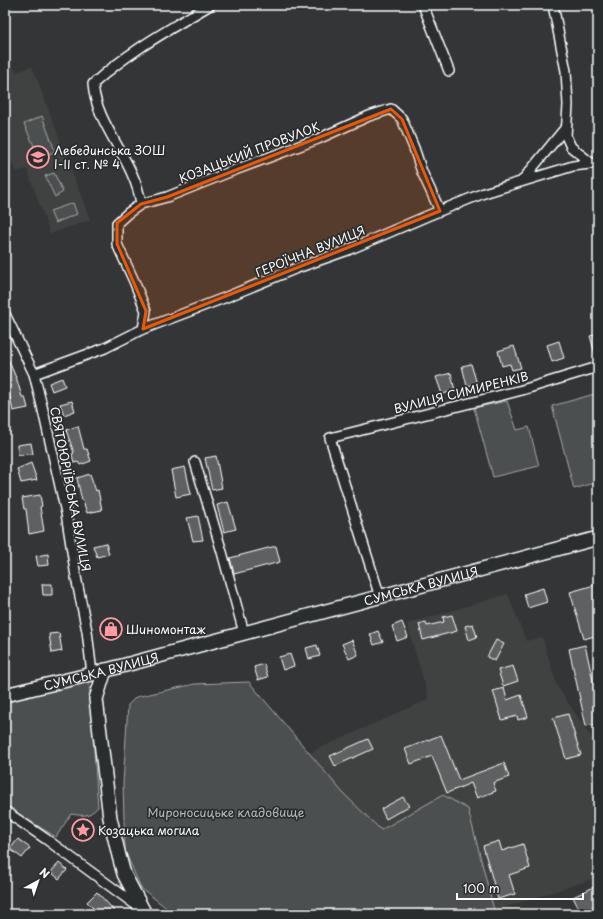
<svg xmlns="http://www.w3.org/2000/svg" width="603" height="919" viewBox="0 0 603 919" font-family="'Playpen Sans',sans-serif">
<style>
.built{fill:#404243}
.green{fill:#4c4f50;stroke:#a6a7a8}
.building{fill:#5f6162;stroke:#fff}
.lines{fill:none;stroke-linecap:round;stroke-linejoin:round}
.minor-casing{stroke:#fff;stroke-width:12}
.secondary-casing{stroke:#fff;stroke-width:16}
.minor{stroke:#2a2d2e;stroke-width:9}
.secondary{stroke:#2a2d2e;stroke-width:13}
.marked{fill:#e8590c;fill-opacity:0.2;stroke:#e8590c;stroke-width:3;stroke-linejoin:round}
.labels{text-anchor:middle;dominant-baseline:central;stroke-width:3.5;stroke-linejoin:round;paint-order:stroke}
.poi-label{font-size:12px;fill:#fff;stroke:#2a2d2e;text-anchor:start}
.street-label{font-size:12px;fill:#fff;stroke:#2a2d2e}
.park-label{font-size:12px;fill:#b7b9b9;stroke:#2a2d2e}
</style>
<rect width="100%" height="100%" fill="#333536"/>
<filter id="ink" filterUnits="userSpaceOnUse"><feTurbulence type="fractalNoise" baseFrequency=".025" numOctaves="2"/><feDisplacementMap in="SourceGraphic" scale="8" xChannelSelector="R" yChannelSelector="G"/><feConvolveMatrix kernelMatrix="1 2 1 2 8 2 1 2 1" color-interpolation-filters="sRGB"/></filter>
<g filter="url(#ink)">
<!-- built -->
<path class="built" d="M9,62L17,72L32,66L90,220L50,234L27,169L16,172L5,145V65Z
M508,594L526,641L542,637L557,686L593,740L598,757V877L494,911L468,809L443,795L381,830L343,793L309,753L429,699L407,624Z"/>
<!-- green -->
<path class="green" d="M42,116L55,151L40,159L24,124Z
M54,173L63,192L55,197L45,176Z
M73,203L77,214L55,223L50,211Z
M598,393V482L574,489L552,406Z
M507,401L517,430L529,427L539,466L493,477L474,408Z
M89,682L98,807C88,817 85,816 71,814L56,837L5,806V699Z
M249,682L343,793L381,830L443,795L468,809L495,914H174L141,888L125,851L123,784L128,705L136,697L195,684Z"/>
<!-- building -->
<path class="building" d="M598,334V356L596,357L590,336Z
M559,341L564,358L552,362L547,345Z
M514,346L521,368L512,370L510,364L502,366L498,351Z
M5,352L17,380L22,397H25L28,408L13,411L9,393L7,394L5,385Z
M471,364L477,384L467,386L462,366Z
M451,373L455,391L442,394L436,377Z
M62,378L65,386L52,391L49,383Z
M72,401L75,411L64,415L60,404Z
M78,426L84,449H87L91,461L80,465L78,462L74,463L72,454L74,453L66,430Z
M31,443L33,454L18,455L17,445Z
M216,456L222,488L212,490L205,458Z
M31,463L37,480L21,483L17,469Z
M185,467L191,494L176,497L171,470Z
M90,474L96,491L98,490L102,510L87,513L83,501H82L77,478Z
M40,495L42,506L40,507L44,531L29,534L26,509H24L22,498Z
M228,502L236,529L224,532L217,505Z
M198,516L203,540L193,541L187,518Z
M106,543L109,554L97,557L93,546Z
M276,546L280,562L234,574L230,558Z
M48,554L49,565L38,566L36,556Z
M42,584H52V595H43Z
M598,584V635L584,639L570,592Z
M543,588L547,602L528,608L524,594Z
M452,615L457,631L423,640L419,624L426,622L427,626L444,622L443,617Z
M402,622L408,637L397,641L392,626Z
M473,624L477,637L469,640L465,626Z
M378,631L383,642L374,645L370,634Z
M59,633L62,651L52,653L49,634Z
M352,640L358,655L349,659L342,644Z
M496,640L504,644L495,661L487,657Z
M317,645L320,656L309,659L306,648Z
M585,645L598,703V724L586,726L569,649Z
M290,654L294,666L283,670L279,657Z
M264,664L268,677L258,680L254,667Z
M513,666L518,681L503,686L498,670Z
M504,688L507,700L521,695L528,717L518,720L517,716L502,720L493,691Z
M568,714L581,755L566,759L553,718Z
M441,735L459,780L504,763L509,777L493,783L496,791L477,798L471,783L447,793L432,756L411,764L405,749Z
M368,739L373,749L335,766L330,756Z
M403,797L409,806L386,819L381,809Z
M18,839L30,848L22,858L10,849Z
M499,841L502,851L523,844L530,868L509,875L515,894L498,899L483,846Z
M59,863L67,870L59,879L51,872Z
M598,885V904L581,913L573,897Z
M97,892L110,906L114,911L111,914H99L87,902Z"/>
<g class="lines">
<!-- minor casing -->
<g class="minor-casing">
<path id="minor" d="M423,5L449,71
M553,5L566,71L568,105L566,136L571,147L591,163
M521,182L566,127
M141,204C135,160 96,126 93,84C128,52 170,29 210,5
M5,314L34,374L42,406L66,513L76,577L87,631L92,674
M143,329L146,311L134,281L117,244V223L128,213L141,204L167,197L227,173L318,139L369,116L391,109L402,119L414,148L422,172L440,211
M34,374L105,348L143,329L224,298L297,268L348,250L427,216L484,193L573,166L598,163
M195,462L222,552L244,633
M380,597L330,438L522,390L598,367
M5,811L46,839L140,908"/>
</g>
<!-- secondary casing -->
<g class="secondary-casing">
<g id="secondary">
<path d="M105,670L96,699L110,818L119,856L124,874L145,914"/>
<path id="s1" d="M5,695L92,674L598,538"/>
</g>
</g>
<!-- minor -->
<use href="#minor" class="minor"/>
<!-- secondary -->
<use href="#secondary" class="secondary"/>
</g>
</g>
<!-- marked area -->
<path class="marked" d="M391,109L402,119L440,211L143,329L146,311L117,244V223L141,204L167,197Z"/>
<!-- icons -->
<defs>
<g id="school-ring" transform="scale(1.15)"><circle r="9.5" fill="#2a2d2e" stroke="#ff9aa2" stroke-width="1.5"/><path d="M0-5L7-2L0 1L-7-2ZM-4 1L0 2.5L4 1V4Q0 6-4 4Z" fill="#ff9aa2"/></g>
<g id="shop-ring" transform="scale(1.15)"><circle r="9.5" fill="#2a2d2e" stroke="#ff9aa2" stroke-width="1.5"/><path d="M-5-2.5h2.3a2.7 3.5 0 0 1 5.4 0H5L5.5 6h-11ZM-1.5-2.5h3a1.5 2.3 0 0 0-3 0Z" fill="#ff9aa2"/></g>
<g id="sight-ring" transform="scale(1.15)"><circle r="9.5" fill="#2a2d2e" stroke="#ff9aa2" stroke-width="1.5"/><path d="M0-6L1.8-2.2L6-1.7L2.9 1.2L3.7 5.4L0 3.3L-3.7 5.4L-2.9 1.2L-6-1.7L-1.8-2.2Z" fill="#ff9aa2"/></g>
</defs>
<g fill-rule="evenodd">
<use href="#school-ring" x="38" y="157"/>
<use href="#shop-ring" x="111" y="629"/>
<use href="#sight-ring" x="83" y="830"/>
</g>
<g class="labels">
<!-- poi labels -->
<g class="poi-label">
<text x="54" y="150">Лебединська ЗОШ<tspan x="54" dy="14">І-ІІ ст. № 4</tspan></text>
<text x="126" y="629">Шиномонтаж</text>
<text x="98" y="830">Козацька могила</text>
</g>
<!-- street labels -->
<g class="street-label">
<text transform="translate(249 152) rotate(-21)">КОЗАЦЬКИЙ ПРОВУЛОК</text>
<text transform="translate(310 251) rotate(-22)">ГЕРОЇЧНА ВУЛИЦЯ</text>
<text transform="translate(461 392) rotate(-14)">ВУЛИЦЯ СИМИРЕНКІВ</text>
<text transform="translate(71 489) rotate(79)">СВЯТОЮРІЇВСЬКА ВУЛИЦЯ</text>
<text stroke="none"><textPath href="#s1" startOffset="430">СУМСЬКА ВУЛИЦЯ</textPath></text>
<text stroke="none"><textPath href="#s1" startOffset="99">СУМСЬКА ВУЛИЦЯ</textPath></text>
</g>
<!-- park labels -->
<g class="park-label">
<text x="226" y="812">Мироносицьке кладовище</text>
</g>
</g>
<!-- margin -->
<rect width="603" height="919" fill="none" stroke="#2a2d2e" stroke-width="20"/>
<rect x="10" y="10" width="583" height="899" fill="none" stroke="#fff" stroke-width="1.5" filter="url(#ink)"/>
<!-- north arrow -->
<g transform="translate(38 881) rotate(40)" stroke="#2a2d2e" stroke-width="3" paint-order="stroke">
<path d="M0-3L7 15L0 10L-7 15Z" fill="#ffffff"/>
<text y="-6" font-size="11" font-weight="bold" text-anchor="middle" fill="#ffffff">N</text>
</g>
<!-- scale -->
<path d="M457 893v6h126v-6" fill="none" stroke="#ffffff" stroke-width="2"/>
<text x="463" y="893" font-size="12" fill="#ffffff" stroke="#2a2d2e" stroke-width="3" paint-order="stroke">100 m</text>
</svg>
